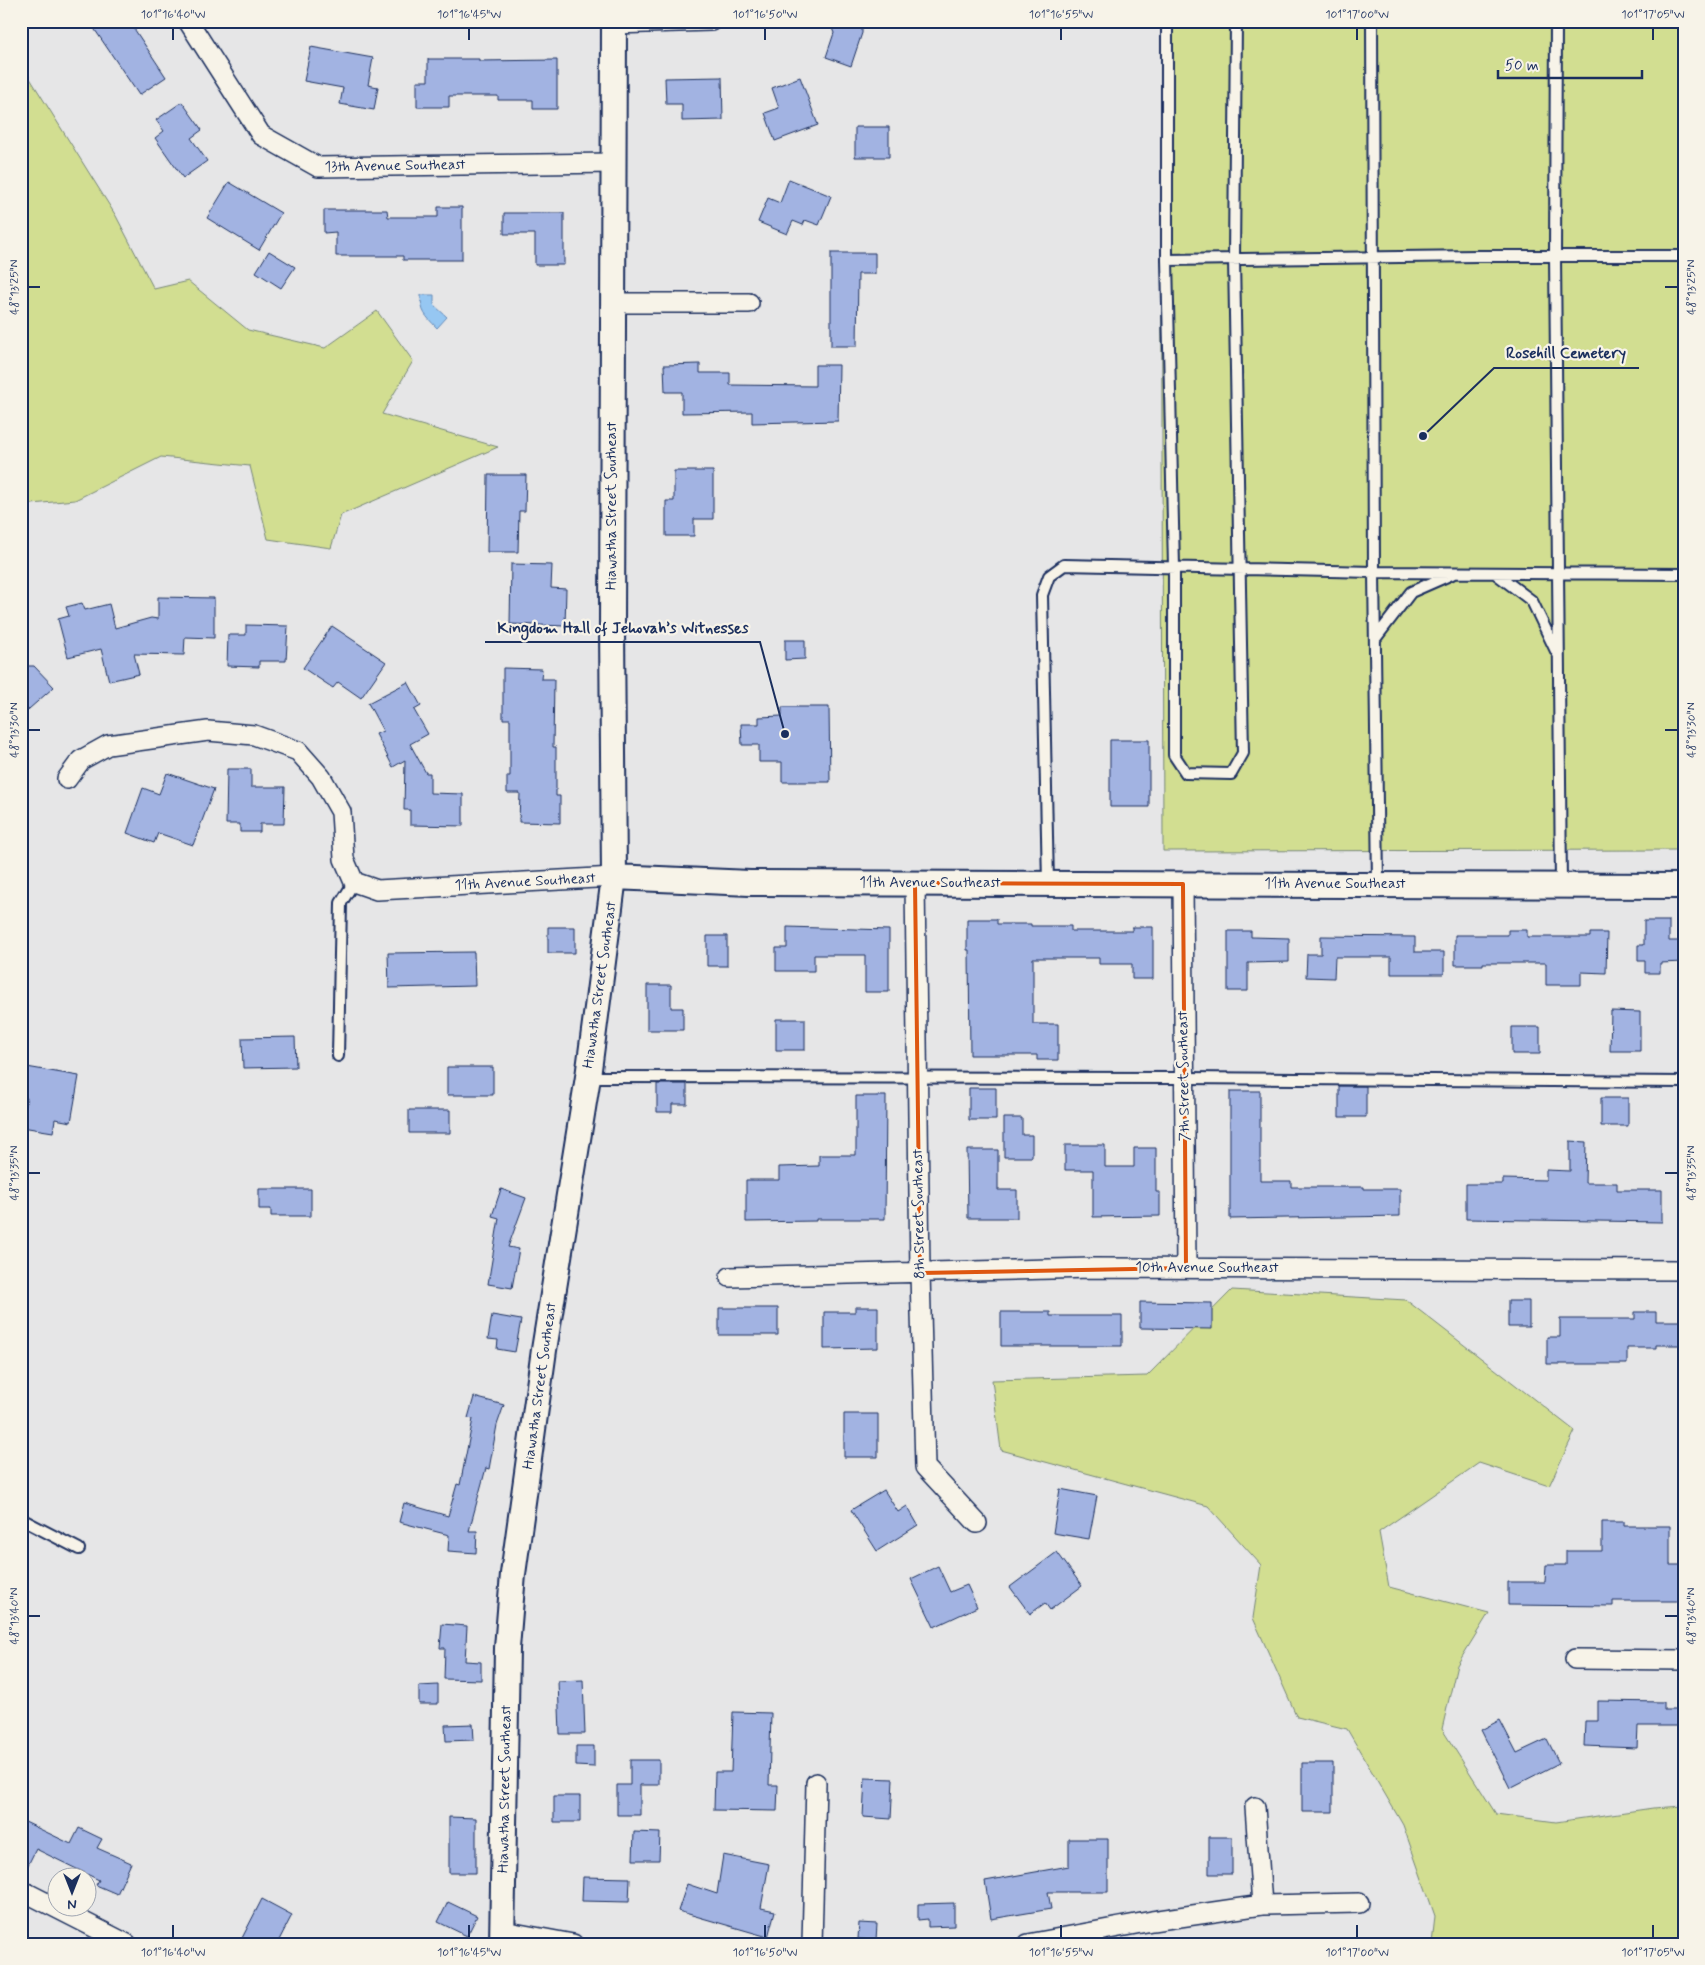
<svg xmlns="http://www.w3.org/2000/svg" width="1705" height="1965" viewBox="0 0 1705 1965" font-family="Mynerve,sans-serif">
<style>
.green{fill:#d2de91;stroke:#768678}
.water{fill:#96c7f2;stroke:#658ab7}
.building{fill:#a2b3e2;stroke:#1b2f5e}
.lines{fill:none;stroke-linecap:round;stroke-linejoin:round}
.service-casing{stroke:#1b2f5e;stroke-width:14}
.minor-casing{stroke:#1b2f5e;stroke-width:22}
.tertiary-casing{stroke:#1b2f5e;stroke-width:28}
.service{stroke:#f7f3e8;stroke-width:10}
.minor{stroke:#f7f3e8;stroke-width:19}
.tertiary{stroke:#f7f3e8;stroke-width:24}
.marked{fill:none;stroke:#de5710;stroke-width:4;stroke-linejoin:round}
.ticks{fill:none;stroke:#1b2f5e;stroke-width:2}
.labels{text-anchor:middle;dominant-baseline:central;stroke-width:4.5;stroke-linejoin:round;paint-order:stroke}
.street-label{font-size:15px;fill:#1b2f5e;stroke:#f7f3e8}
.leader{fill:none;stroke:#1b2f5e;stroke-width:2}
.callout-dot{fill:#1b2f5e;stroke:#f7f3e8;stroke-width:2}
.callout-label{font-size:16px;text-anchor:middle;font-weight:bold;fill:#1b2f5e;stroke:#f7f3e8;stroke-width:4.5;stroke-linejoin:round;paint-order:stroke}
.neatline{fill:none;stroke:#1b2f5e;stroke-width:2}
.ticks-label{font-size:12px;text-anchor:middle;fill:#1b2f5e}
</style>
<rect width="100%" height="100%" fill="#e6e6e7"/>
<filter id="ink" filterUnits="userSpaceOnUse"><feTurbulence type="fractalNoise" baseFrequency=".02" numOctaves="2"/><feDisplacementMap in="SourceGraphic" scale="10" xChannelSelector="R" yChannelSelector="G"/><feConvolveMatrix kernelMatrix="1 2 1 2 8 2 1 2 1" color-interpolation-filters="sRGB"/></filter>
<g filter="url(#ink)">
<!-- green -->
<path class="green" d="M1161,21H1684V850L1163,851Z
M21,64L116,216L154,289L188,281L248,330L325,348L377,311L413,361L382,414L498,447L341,515L331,548L268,539L250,466L161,457L75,500L21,505Z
M1232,1290L1406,1300L1575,1431L1549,1486L1479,1463L1379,1532L1389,1587L1489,1613L1457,1665L1442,1729L1496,1814L1556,1822L1653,1808L1684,1806V1944H1432L1435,1916L1403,1825L1347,1729L1297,1717L1253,1618L1261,1565L1208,1506L1001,1450L992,1380L1147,1376Z"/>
<!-- water -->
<path class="water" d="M421,295H434V305L447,317L437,328C425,315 421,313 421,295Z"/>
<!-- building -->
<path class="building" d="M89,21H129L166,77L139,95Z
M829,21H862V33L851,66L826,57L834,33Z
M311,47L373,58L368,85L378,87L374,110L340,104L343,88L304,81Z
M428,59H479V61L557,60V109H533V100H498V96H449V107H417V81H428Z
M722,77L723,120L682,121V104H666L665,78Z
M800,77L818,125L775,141L765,113L779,108L772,88Z
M182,102L202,130L191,138L207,161L183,178L155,138L164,131L156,120Z
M855,127H889V157H855Z
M789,179L831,196L819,225L805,220L803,225L793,221L787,234L758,222L768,198L780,203Z
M229,182L281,213L259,250L207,218Z
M438,207H462V260H403V256H336V232L324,233V210H387L388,217H438Z
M504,213H564V265H535V234H504Z
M269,251L295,267L281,288L256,272Z
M831,253H875V274H858L857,346H831Z
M700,364V373H730V385L815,386V365H839L838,421L752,423V412L682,413V392H665L664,365Z
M674,471H713V519H694V536H666V501H674Z
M488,475H526L525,511H519L518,552H487Z
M511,564L552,565L551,588L566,589L565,626L510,624Z
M158,597L214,598V638L185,637L184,655L134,654L139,674L109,681L101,649L68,657L58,619L69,616L66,607L82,603L85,610L109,604L115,628L151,618L158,619Z
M246,625L288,626L286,661H259V667L227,666L228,635H246Z
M332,626L386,662L361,698L338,682L333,688L303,668Z
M785,640H805V659L785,660Z
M28,666H34L54,687L21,716V672Z
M503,668L542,669L541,679H554L553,747H556V796H560V823L519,822L520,793H507V776H510V719H503Z
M408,682L421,706L414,710L428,734L410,744L426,773H430V793L463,794V826L410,825V810H404L405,760L393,767L376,734L383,731L368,703Z
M782,707H829L830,782H782V762H759V745H742L741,724H759V717L782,716Z
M1110,740H1149V807H1110Z
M227,769H251V787H285L284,824H260V832H240V824H226Z
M167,773L214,789L193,845L158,833L154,843L127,833L143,788L159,794Z
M967,919H997V924H1031V926H1071V931H1132V927H1153V979H1132V964H1099V958H1033V1024H1058V1060H1037V1055H970L969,950H967Z
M1644,921H1669V941H1684V962L1660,963V973H1645V961H1638V945H1644Z
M548,927H575V953H548Z
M787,927L889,930V992H865V955H814V971H776V948H787Z
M1508,930H1527V937H1590V933H1607L1606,973L1581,972V985H1546V963H1483V965H1455V935H1508Z
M1228,931H1251V937L1289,938V962L1248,963V991H1228Z
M707,936H727V966H707Z
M1321,936L1415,937V952H1444V974H1391V957H1335L1334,978L1306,977L1307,954H1321Z
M474,952L475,986L389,988L388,953Z
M647,985H671V1008H683V1030H647Z
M1611,1011L1640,1012V1051H1610Z
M776,1019H805V1050H776Z
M1512,1027H1540V1054H1512Z
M295,1037L296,1067L243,1068L242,1038Z
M21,1066L79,1076L71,1122L55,1119L53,1132L22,1127L27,1098L21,1097Z
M447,1067H493V1095H447Z
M657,1084H687V1104H672V1112H657Z
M1339,1086H1366V1117H1339Z
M969,1088H996V1120H969Z
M1230,1091H1260V1181H1291V1187H1364V1189H1400V1216L1230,1219Z
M856,1096H886L885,1219H816V1221L746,1222V1180H779V1167L819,1166V1155H856Z
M1601,1098H1628V1126H1601Z
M409,1110H450V1133H409Z
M1004,1118H1022V1135H1032V1157H1004Z
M1570,1141L1586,1142L1585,1183H1617V1190H1662V1222L1466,1219V1184H1503V1179L1546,1180V1170L1570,1171Z
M1065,1145H1105V1167H1134V1148H1156V1192H1160V1216L1093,1217V1170H1065Z
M967,1150H998V1190H1017V1218H968Z
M259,1189H311V1216H271V1209H259Z
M501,1189L526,1198L508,1247L519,1249L512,1288L488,1284L499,1218L492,1216Z
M1508,1301H1529V1327H1508Z
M1140,1302L1212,1303V1329L1140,1328Z
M855,1307H878V1348L824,1349V1312H855Z
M719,1308H778V1335H719Z
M1001,1312H1050V1316H1122V1346H1001Z
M1635,1312H1656V1321H1684V1345H1656V1348H1627V1364H1547V1337H1560V1319H1635Z
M492,1315L521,1320L515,1352L497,1349L498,1340L488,1339Z
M474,1397L504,1405L497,1425L489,1469L486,1468L469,1531H477L476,1553L448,1551L449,1535L399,1522L404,1503L448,1516L457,1484L460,1485L473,1419L468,1418Z
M844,1414H878V1457H844Z
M1060,1489L1097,1496L1089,1539L1053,1533Z
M884,1490L898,1512L907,1506L918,1525L877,1551L851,1510Z
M1602,1522H1624V1526H1670V1565H1684V1601H1613V1606L1508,1605V1582H1545L1546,1565H1566V1551H1602Z
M1057,1552L1082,1586L1050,1610L1045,1603L1030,1614L1010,1587Z
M938,1566L950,1592L967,1585L977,1607L934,1627L911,1579Z
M442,1624L467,1626L465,1661L481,1662V1680L444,1679L445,1648H440Z
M583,1680L585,1734H560L558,1681Z
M438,1685V1704H419V1686Z
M1598,1701L1664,1702V1710H1684V1726H1638L1637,1748L1584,1746L1585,1721H1598Z
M733,1712L771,1713L769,1785H778L777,1811L714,1810L715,1772H731Z
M1500,1720L1517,1753L1547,1739L1559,1763L1510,1788L1481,1730Z
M473,1724L474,1740L446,1741L445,1725Z
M576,1746H594V1767L576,1766Z
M630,1760H659V1785H640V1815H617V1785H630Z
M1302,1763H1333V1812H1302Z
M865,1778L893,1779L891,1819L863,1817Z
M554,1796H580V1822H554Z
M449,1817L476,1818V1873H449Z
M21,1820L71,1844L79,1828L102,1839L97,1848L131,1863L117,1894L96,1885L99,1880L36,1849L21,1879Z
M634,1832L660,1833L659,1860H633Z
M1209,1837H1232V1874H1209Z
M1069,1839H1108V1892H1048L1051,1909L991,1919L985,1881L1069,1866Z
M723,1855L769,1864L761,1908L775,1911L768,1937L678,1911L687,1884L717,1894Z
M583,1877L630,1878L629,1902L582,1901Z
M262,1899L292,1915L277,1944H239Z
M448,1902L477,1916L467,1936L438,1922Z
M954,1903V1926L928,1927V1919L918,1920V1904Z
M859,1923L877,1924L876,1940L858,1939Z"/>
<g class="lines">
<!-- service casing -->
<g class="service-casing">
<path id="service" d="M1167,21V260L1174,567V755L1186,773L1231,774L1243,753L1234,259L1236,21
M1372,21L1374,572L1378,884
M1556,21L1555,256L1561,885
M1167,260L1478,256H1684
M1495,573L1532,601L1557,653
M1375,639L1411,592L1452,574
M1048,884L1042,595L1049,576L1064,565L1374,572L1684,574
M338,1056L341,903L354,882
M588,1077L1184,1078L1684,1082
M21,1519L79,1549"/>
</g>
<!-- minor casing -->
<g class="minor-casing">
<path id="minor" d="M188,21L261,135L318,167L613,163
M614,24L711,21
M613,303H749
M67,779L81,760L108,745L208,731L254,735L298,751L321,777L341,812L344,859L354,882L377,890L614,877
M915,883L920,1273L925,1467L977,1523
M1183,884L1186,1268
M730,1277L1092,1268L1684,1270
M1575,1659L1684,1660
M1255,1807L1262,1905
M21,1890L127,1944
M503,1931L573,1944
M812,1944L816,1783
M1028,1944L1152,1921L1262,1905L1359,1903"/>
</g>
<!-- tertiary casing -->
<g class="tertiary-casing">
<path id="tertiary" d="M614,877L750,883L1684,886
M502,1944L507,1648L513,1574L544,1350L588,1077L614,877L612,628L614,21"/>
</g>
<!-- service -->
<use href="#service" class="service"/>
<!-- minor -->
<use href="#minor" class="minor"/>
<!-- tertiary -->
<use href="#tertiary" class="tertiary"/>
</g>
</g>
<!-- marked area -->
<path class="marked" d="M915,883L1183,884L1186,1268L920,1273Z"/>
<!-- ticks -->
<path class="ticks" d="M173,28V40M469,28V40M765,28V40M1061,28V40M1357,28V40M1653,28V40M28,287H40M1665,287H1678M28,730H40M1665,730H1678M28,1173H40M1665,1173H1678M28,1616H40M1665,1616H1678M173,1925V1938M469,1925V1938M765,1925V1938M1061,1925V1938M1357,1925V1938M1653,1925V1938"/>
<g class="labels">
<!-- street labels -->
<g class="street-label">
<text transform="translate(395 166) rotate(-1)">13th Avenue Southeast</text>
<text transform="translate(612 506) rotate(-90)">Hiawatha Street Southeast</text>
<text transform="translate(525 882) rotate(-3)">11th Avenue Southeast</text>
<text x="930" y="883">11th Avenue Southeast</text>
<text x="1335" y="884">11th Avenue Southeast</text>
<text transform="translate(600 985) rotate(-82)">Hiawatha Street Southeast</text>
<text transform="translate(1184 1076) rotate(-91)">7th Street Southeast</text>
<text transform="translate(919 1214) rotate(-91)">8th Street Southeast</text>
<text x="1207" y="1268">10th Avenue Southeast</text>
<text transform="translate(540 1386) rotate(-82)">Hiawatha Street Southeast</text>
<text transform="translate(505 1789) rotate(-89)">Hiawatha Street Southeast</text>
</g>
</g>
<!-- callouts -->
<path class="leader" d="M1423 436L1494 368H1639M785 734L760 642H485"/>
<g class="callout-dot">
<circle cx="1423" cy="436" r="5"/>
<circle cx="785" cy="734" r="5"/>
</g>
<g class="callout-label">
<text x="1566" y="358">Rosehill Cemetery</text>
<text x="623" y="633">Kingdom Hall of Jehovah’s Witnesses</text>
</g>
<!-- margin -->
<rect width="1705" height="1965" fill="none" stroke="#f7f3e8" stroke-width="55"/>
<!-- north arrow -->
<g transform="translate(72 1892) rotate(180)"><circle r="24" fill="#f7f3e8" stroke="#9fa5b1"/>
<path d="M0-4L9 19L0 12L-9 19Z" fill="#1b2f5e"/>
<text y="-8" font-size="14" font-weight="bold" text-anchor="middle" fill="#1b2f5e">N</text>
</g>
<!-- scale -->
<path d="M1498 70v8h144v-8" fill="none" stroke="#1b2f5e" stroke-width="2.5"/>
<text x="1505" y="70" font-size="15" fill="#1b2f5e" stroke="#f7f3e8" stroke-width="4" paint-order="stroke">50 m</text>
<rect x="28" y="28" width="1650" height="1910" class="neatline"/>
<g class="ticks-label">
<text x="173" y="18">101°16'40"W</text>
<text x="469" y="18">101°16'45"W</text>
<text x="765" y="18">101°16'50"W</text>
<text x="1061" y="18">101°16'55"W</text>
<text x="1357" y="18">101°17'00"W</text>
<text x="1653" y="18">101°17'05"W</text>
<text transform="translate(1691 287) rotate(-90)" y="4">48°13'25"N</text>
<text transform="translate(14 287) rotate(-90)" y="4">48°13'25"N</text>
<text transform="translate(1691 730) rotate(-90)" y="4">48°13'30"N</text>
<text transform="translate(14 730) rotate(-90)" y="4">48°13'30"N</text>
<text transform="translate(1691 1173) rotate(-90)" y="4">48°13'35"N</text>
<text transform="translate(14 1173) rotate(-90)" y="4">48°13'35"N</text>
<text transform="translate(1691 1616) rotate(-90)" y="4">48°13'40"N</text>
<text transform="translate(14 1616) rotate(-90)" y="4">48°13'40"N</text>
<text x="173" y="1956">101°16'40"W</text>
<text x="469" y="1956">101°16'45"W</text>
<text x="765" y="1956">101°16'50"W</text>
<text x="1061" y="1956">101°16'55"W</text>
<text x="1357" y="1956">101°17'00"W</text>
<text x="1653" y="1956">101°17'05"W</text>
</g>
</svg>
